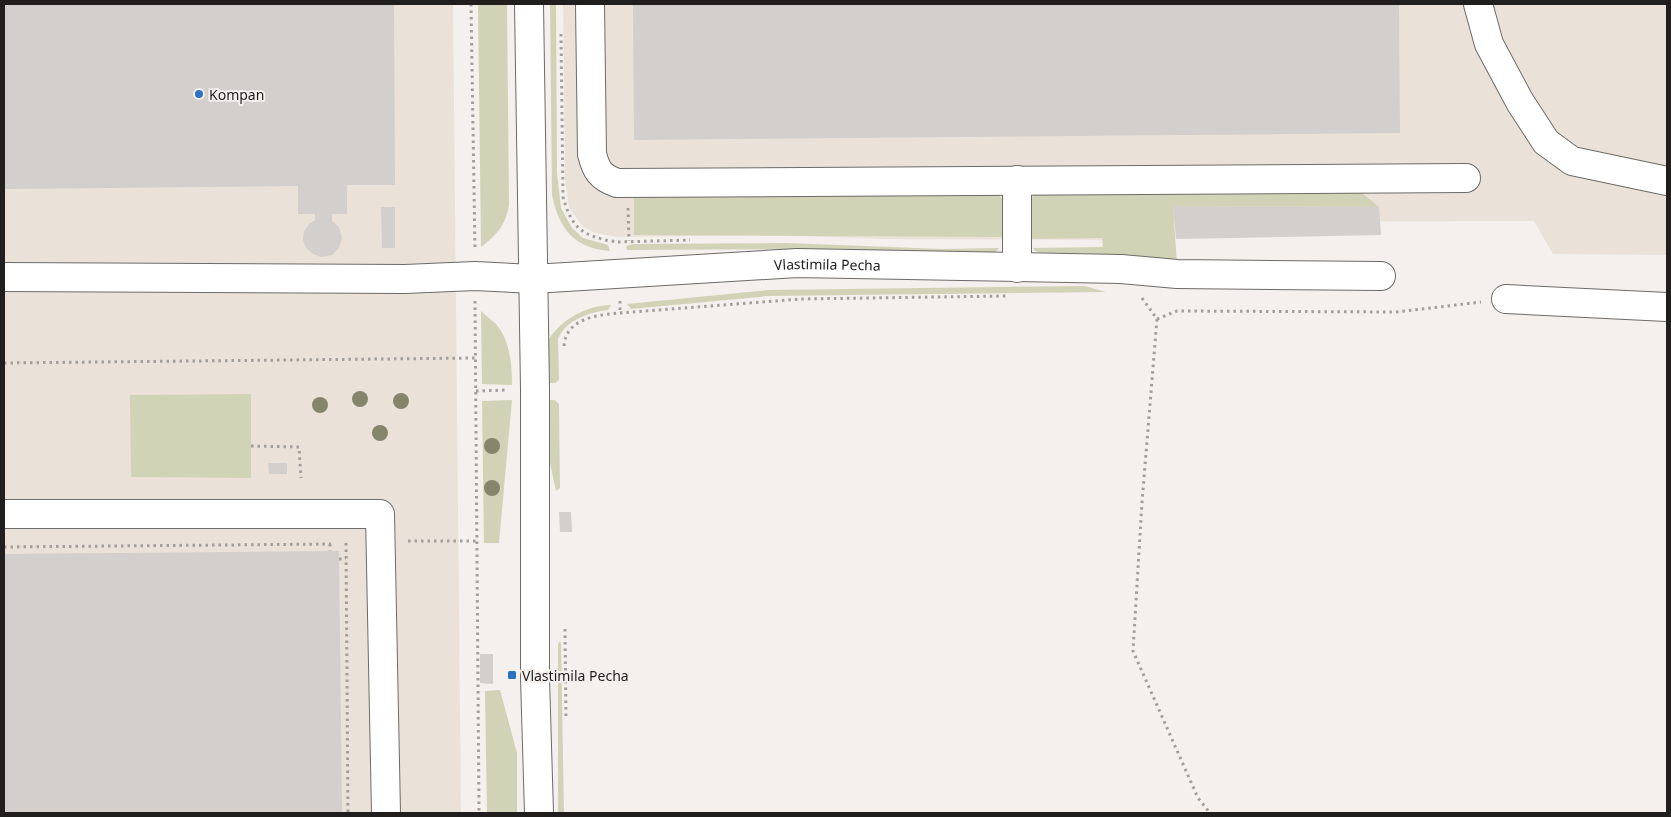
<svg xmlns="http://www.w3.org/2000/svg" width="1671" height="817" viewBox="0 0 1671 817" font-family="'Noto Sans',sans-serif">
<style>
.built{fill:#eae2d9}
.green{fill:#d1d3b7}
.building{fill:#d2cfcc}
.lines{fill:none;stroke-linecap:round;stroke-linejoin:round}
.minor-casing{stroke:#6d6b68;stroke-width:30}
.path{stroke:#a19e9c;stroke-width:3;stroke-dasharray:2.5 4;stroke-linecap:butt}
.minor{stroke:#fff;stroke-width:28}
.tree{fill:#85856b}
.poi-dot{fill:#2c72c3;stroke:#f3f0ed;stroke-width:2}
.labels{text-anchor:middle;dominant-baseline:central;stroke-width:4;stroke-linejoin:round;paint-order:stroke}
.poi-label{font-size:14px;fill:#201f1e;stroke:#f3f0ed;text-anchor:start}
.street-label{font-size:14px;fill:#201f1e;stroke:#f3f0ed}
</style>
<rect width="100%" height="100%" fill="#f3f0ed"/>
<!-- built -->
<path class="built" d="M4,4H453L461,813H4Z
M563,4H1667V255L1553,254L1534,221L1117,222L1118,240L883,239L773,235L618,237L595,233L582,226L569,207L565,180Z"/>
<!-- green -->
<path class="green" d="M478,4H507L509,205C506,224 497,235 481,247Z
M550,4H556L557,173L561,208L572,228L583,238L608,245L610,251C574,248 559,229 552,195Z
M1357,189L1379,207L1173,206L1177,264L1103,254L1042,253L1035,251L1033,248L1103,247L1102,238L1028,239C1028,224 1025,204 1036,192Z
M997,193L1003,200L1002,237L634,235V195Z
M787,243L942,249L999,248L995,253L984,254L787,249L627,250L626,247L628,245L635,244Z
M1085,286L1106,292L768,296L631,309L627,304L768,290Z
M611,305L608,310C590,312 565,320 558,339L559,380L555,383H539C540,372 540,358 544,348C556,322 583,306 611,305Z
M481,311C486,316 492,320 496,324C510,340 512,365 512,385L482,384Z
M251,394V478L131,477L130,395Z
M512,400L499,543H484L482,401Z
M540,400H555L559,404L560,488L556,491L546,444Z
M560,641L561,644L564,813H558V644Z
M500,690L517,753V813H487L485,691Z"/>
<!-- building -->
<path class="building" d="M4,4H394L395,185H347V214H332V221L339,227L342,238L339,248L332,255L321,257L313,254L306,248L303,240L304,231L309,224L315,220V214H298V186L4,189Z
M633,4H1399L1400,133L634,140Z
M1173,206L1379,207L1381,235L1176,239Z
M381,207H395V248H382Z
M268,463H287V474H269Z
M559,512H571L572,532H560Z
M339,551L342,813H4V554Z
M480,654H493V684L480,683Z"/>
<g class="lines">
<!-- minor casing -->
<g class="minor-casing">
<g id="minor">
<path d="M529,4L535,389V678L539,813"/>
<path d="M590,4L592,154C596,170 600,177 617,183L1466,178"/>
<path d="M1478,4L1489,44L1520,102L1546,142L1572,161L1667,181"/>
<path d="M1017,268V180"/>
<path id="s1" d="M4,277L405,279L475,276L533,279L797,263L1121,269L1177,274L1381,276"/>
<path d="M1506,299L1667,307"/>
<path d="M4,514H380L386,813"/>
</g>
</g>
<!-- path -->
<path class="path" d="M471,4L475,250
M561,34L563,197C570,221 577,233 602,239C607,241 613,241 618,242
M628,208L629,241
M618,242L690,240
M1142,298L1157,319L1142,502L1133,651L1198,798L1210,813
M475,301L479,813
M620,301V313
M1157,319L1177,311L1396,312L1481,302
M564,346C566,318 597,315 620,313L800,299L1006,296
M4,363L475,358
M476,391L508,390
M251,446L299,447L301,478
M408,541H477
M346,543L348,813
M330,544V551
M4,547L331,544
M339,559H346
M565,629L566,720"/>
<!-- minor -->
<use href="#minor" class="minor"/>
</g>
<!-- trees -->
<g class="tree">
<circle cx="360" cy="399" r="8"/>
<circle cx="401" cy="401" r="8"/>
<circle cx="320" cy="405" r="8"/>
<circle cx="380" cy="433" r="8"/>
<circle cx="492" cy="446" r="8"/>
<circle cx="492" cy="488" r="8"/>
</g>
<!-- markers -->
<g class="poi-dot">
<circle cx="199" cy="94" r="5"/>
<rect x="507" y="670" width="10" height="10" rx="2.5"/>
</g>
<g class="labels">
<!-- poi labels -->
<g class="poi-label">
<text x="209" y="94">Kompan</text>
<text x="522" y="675">Vlastimila Pecha</text>
</g>
<!-- street labels -->
<g class="street-label">
<text stroke="none"><textPath href="#s1" startOffset="824">Vlastimila Pecha</textPath></text>
</g>
</g>
<!-- border -->
<rect width="1671" height="817" fill="none" stroke="#201f1e" stroke-width="10"/>
</svg>
